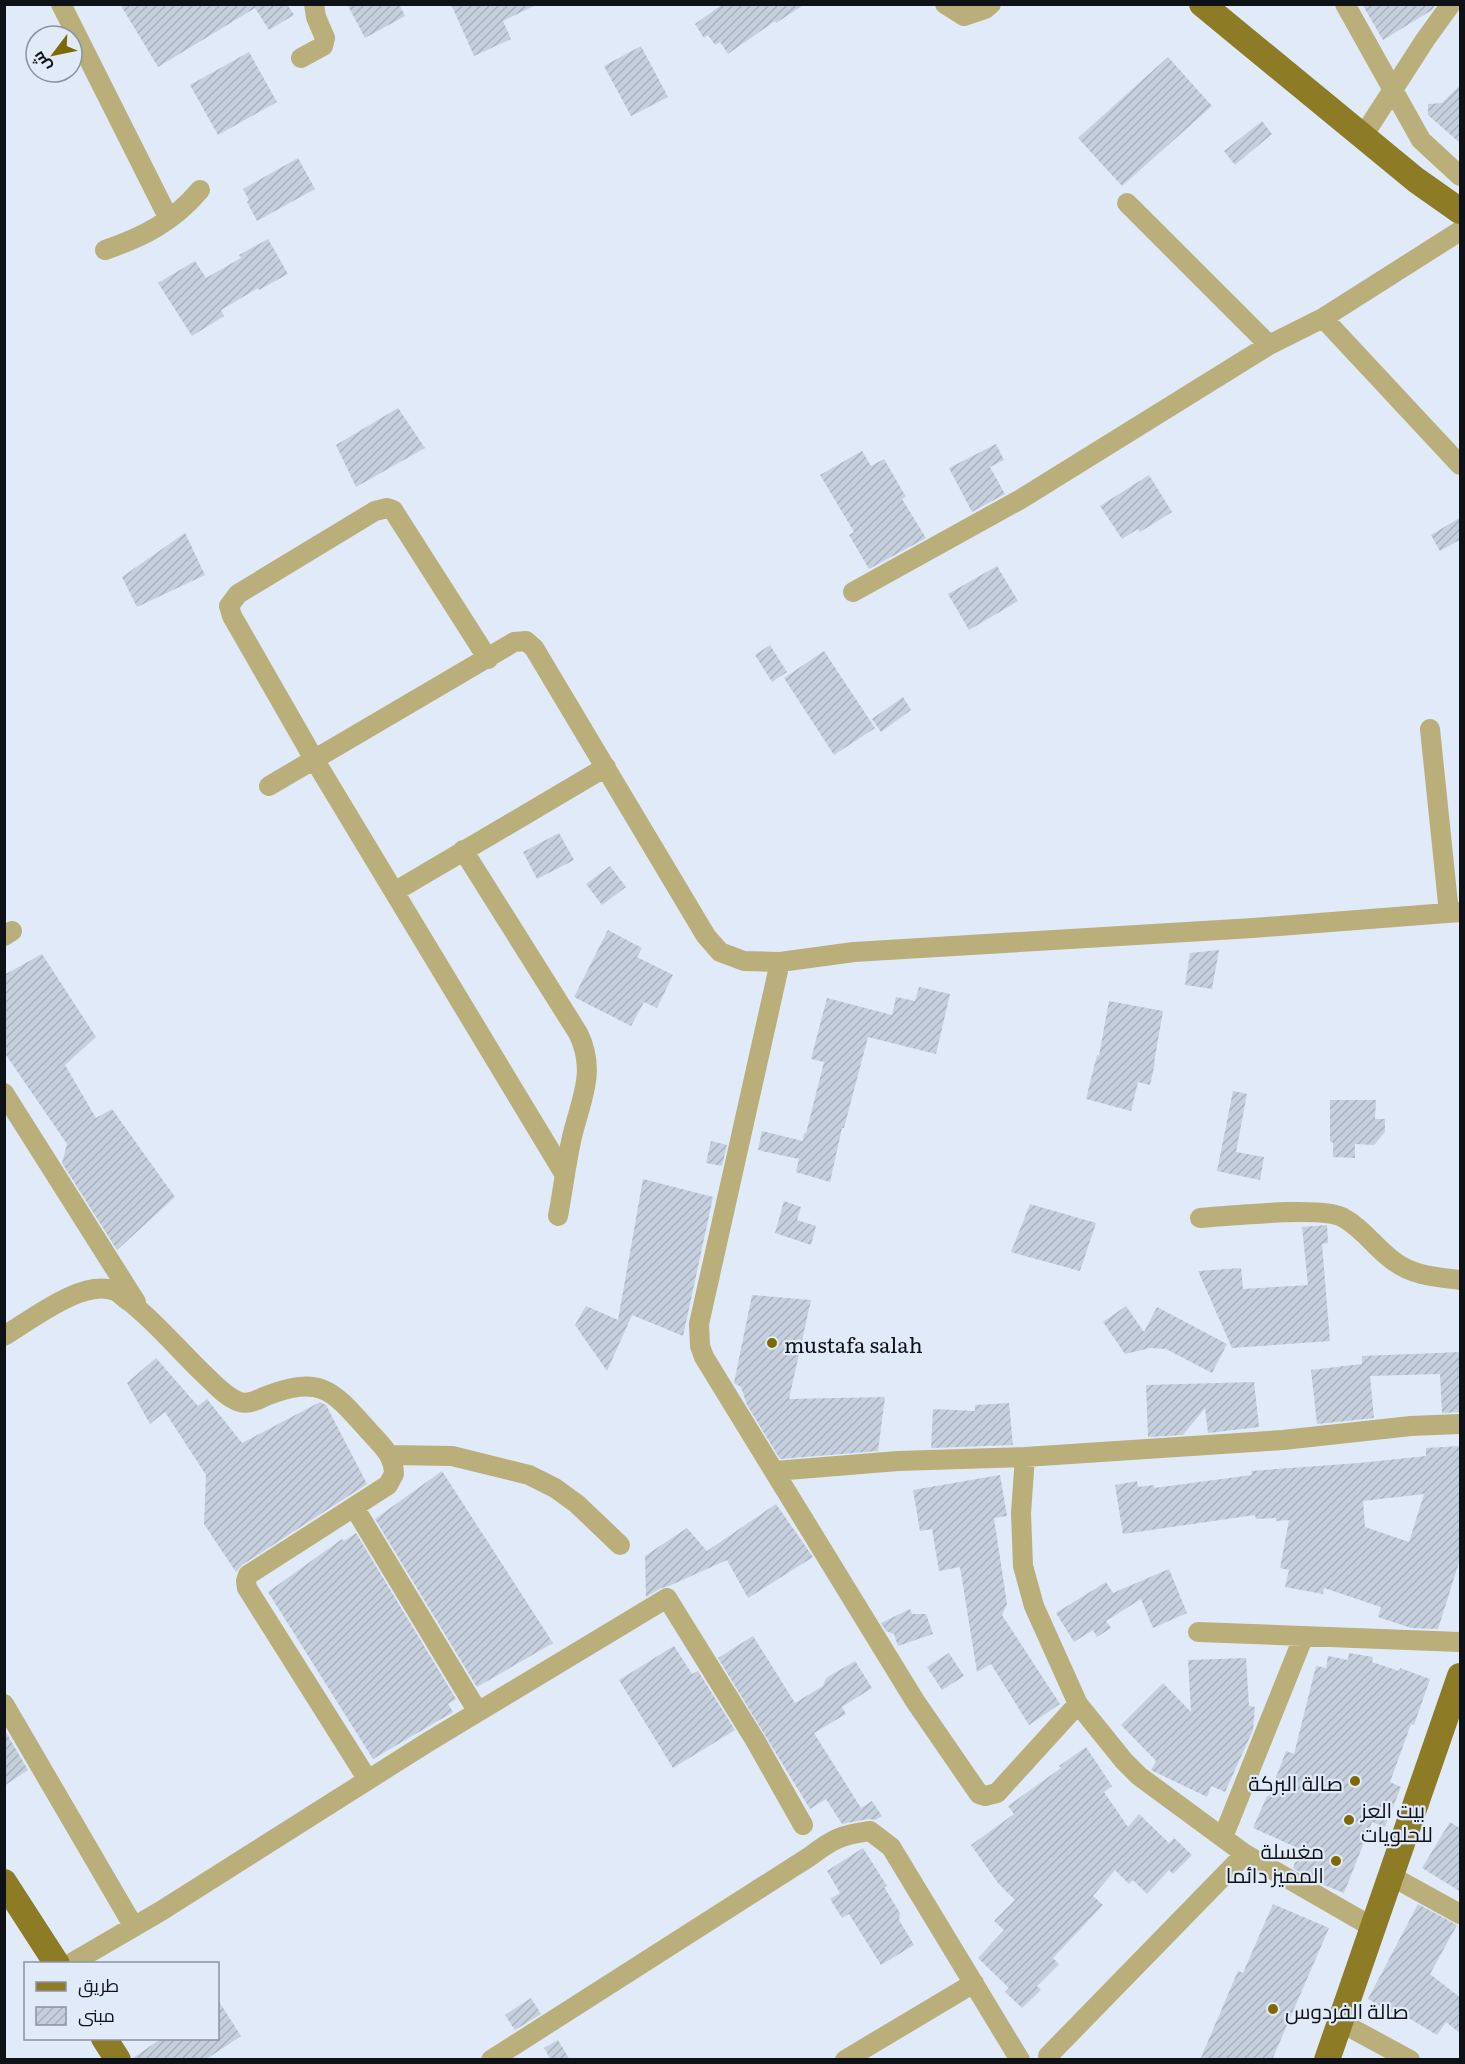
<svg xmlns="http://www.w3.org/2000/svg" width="1465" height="2064" viewBox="0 0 1465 2064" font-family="Literata,Cairo,serif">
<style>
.building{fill:url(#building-hatch);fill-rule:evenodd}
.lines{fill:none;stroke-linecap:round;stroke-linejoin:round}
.minor{stroke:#baae7b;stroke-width:20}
.major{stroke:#8d7b26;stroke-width:26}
.poi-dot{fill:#7d6a01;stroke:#e1eaf9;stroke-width:2}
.labels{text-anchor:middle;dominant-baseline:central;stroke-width:4.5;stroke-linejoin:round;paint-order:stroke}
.poi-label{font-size:21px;fill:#0e1115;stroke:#e1eaf9;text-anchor:start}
</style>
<defs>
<pattern id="building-hatch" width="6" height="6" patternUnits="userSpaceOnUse" patternTransform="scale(1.5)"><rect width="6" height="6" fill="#c6cfdd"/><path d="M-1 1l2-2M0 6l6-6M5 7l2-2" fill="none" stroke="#a9b1bd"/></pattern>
</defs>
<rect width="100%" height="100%" fill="#e1eaf9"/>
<!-- building -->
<path class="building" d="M120,4H287L294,15L269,30L255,8L158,67Z
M347,4H399L405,16L365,38Z
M451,4H538L503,21L511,39L474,56Z
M723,4H805L776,23L775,21L728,54L720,42L715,45L708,35L704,38L695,24Z
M1362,4H1436L1432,10L1383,40Z
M641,46L668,97L631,116L604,66Z
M249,52L277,102L218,135L190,85Z
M1168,57L1212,106L1122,186L1078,138Z
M1461,84V144L1428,115V104L1442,103Z
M1262,121L1272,134L1235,165L1224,151Z
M298,158L315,189L257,221L247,202L249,200L243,189Z
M268,239L288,274L259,290L258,288L221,310L224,316L192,336L158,283L195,261L206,278L241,258L239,255Z
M398,408L425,448L356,487L336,445Z
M996,444L1004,460L990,467L1005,494L972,512L949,468Z
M862,451L871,466L884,459L906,497L902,499L926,538L869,569L849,535L854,532L820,475Z
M1149,475L1172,512L1140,532L1138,529L1122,539L1100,506Z
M1461,517V539L1440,551L1431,535Z
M185,533L205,575L137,607L122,577Z
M997,566L1018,601L969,630L948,594Z
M770,645L787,672L772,682L755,655Z
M824,651L875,728L834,755L784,678Z
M903,697L911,710L881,732L872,719Z
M559,833L574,860L537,879L523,852Z
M610,866L626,887L602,905L586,884Z
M608,930L642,948L637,957L673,975L657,1008L644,1002L631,1026L574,997Z
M1219,950L1212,989L1185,985L1190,953Z
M42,954L96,1037L65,1065L96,1118L112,1109L175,1197L117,1250L62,1163L67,1144L4,1052V975Z
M919,987L950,994L936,1054L868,1037L844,1128H842L830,1182L796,1172L799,1159L758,1150L762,1131L803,1141L804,1133H806L824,1062L811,1059L827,998L892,1015L896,997L915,1001Z
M1109,1001L1163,1011L1154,1063H1155L1150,1085L1138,1082L1131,1111L1086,1099L1097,1055L1099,1056Z
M1233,1091L1247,1094L1236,1152L1264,1157L1260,1180L1217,1171Z
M1330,1100H1376L1375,1119H1385V1132L1374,1145L1355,1144V1158L1333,1157V1143L1330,1141Z
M711,1141L727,1145L722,1166L706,1163Z
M643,1179L713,1197L683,1336L632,1315L607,1371L575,1325L586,1306L618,1320Z
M784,1201L801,1207L797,1220L816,1226L811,1245L775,1233Z
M1030,1204L1096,1223L1080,1271L1011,1252Z
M1327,1225L1328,1243L1322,1244L1330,1341L1232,1348L1198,1271L1241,1268L1243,1289L1308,1285L1302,1227Z
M752,1295L811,1300L789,1399L885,1397L878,1451L780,1459L747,1405L741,1387L734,1383Z
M1126,1306L1144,1332L1157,1307L1227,1344L1212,1373L1166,1349L1150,1348L1125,1354L1103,1322Z
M1461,1352V1412L1442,1413L1440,1374L1370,1376L1374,1418L1317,1424L1311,1370L1362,1364V1356Z
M156,1358L198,1406L207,1399L242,1443L320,1402L326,1405L367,1484L242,1565L236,1572L204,1524L206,1475L165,1412L150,1424L127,1383Z
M1254,1382L1259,1427L1208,1433L1205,1408L1183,1435L1148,1437L1146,1385Z
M1009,1403L1013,1445L931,1448L933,1409L975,1411V1405Z
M1461,1446V1556L1438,1629L1411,1628L1378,1617L1381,1607L1324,1588L1323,1594L1285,1587L1289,1570L1280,1568L1289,1520L1276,1521V1518L1256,1519L1255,1515L1123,1534L1115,1485L1137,1481L1138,1487L1154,1485V1488L1252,1475L1251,1471L1359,1463L1426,1456V1448ZM1424,1494L1409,1542L1365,1527L1363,1501Z
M442,1471L553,1643L477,1687L375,1519Z
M1000,1475L1007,1516L994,1518L1007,1604L1002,1615L1060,1704L1029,1725L991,1664L977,1672L960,1567L939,1571L932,1529L920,1531L913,1490Z
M776,1504L813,1557L748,1598L727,1560L669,1586L661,1588L646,1597L645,1556L687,1528L707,1551Z
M356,1533L456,1699L448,1704L453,1712L373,1759L268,1592L342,1539L344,1541Z
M1169,1569L1187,1613L1153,1628L1141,1599L1106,1621L1111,1628L1097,1637L1093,1630L1074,1642L1056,1613L1106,1582L1113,1593Z
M910,1609L912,1614H926L933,1634L898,1646L894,1634L886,1631L881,1623Z
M753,1636L795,1703L823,1686L826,1678L855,1661L872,1688L842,1707L846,1714L814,1733L861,1808L872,1801L882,1816L875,1820L868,1819L842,1824L826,1799L810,1809L718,1658Z
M674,1646L692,1674L698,1671L735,1730L673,1768L619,1680Z
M949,1653L964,1676L942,1690L927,1667Z
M1349,1653L1373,1657L1372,1662L1399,1671L1400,1668L1430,1679L1414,1725L1411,1724L1390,1782L1401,1787L1385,1827L1372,1822L1344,1893L1319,1883L1293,1868L1300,1849L1253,1828L1267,1796H1269L1286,1751L1294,1754L1316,1666L1326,1668L1328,1656L1348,1660Z
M1246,1658L1249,1706L1255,1707L1253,1730L1225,1792L1211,1786L1207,1797L1151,1770L1156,1761L1121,1725L1163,1683L1191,1712L1188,1660Z
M4,1729L28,1770L4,1786Z
M1086,1747L1112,1786L1104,1792L1128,1827L1139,1814L1169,1843L1174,1838L1192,1855L1173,1874L1169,1870L1147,1894L1133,1880L1129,1884L1115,1870L1093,1896L1103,1905L1053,1958L1059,1964L1037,1986L1041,1990L1022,2008L1005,1992L1009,1988L978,1958L1004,1930L994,1921L1015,1900L998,1883L971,1845L1014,1814L1008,1806L1061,1768L1059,1766Z
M1450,1822L1461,1829V1892L1422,1868Z
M863,1848L887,1886L884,1887L900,1913L899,1920L914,1945L881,1965L849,1914L842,1918L830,1899L840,1893L827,1871Z
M1273,1904L1329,1928L1272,2060H1200L1238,1971L1243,1973Z
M1418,1904L1457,1925L1430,1974L1461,1998V2034L1446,2022L1437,2035L1407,2017L1405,2020L1368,1999Z
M531,1998L541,2014L515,2030L505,2015Z
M218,2000L241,2036L205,2060H133V2058L162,2038H218Z
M558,2040L570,2060H551L544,2048Z"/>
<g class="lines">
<!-- minor -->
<path class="minor" d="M61,4L169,219
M945,4L964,16L985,9L991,4
M1345,4L1421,140L1460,176
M301,58L323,46L325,38L316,17L314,4
M1363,136L1425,40L1451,4
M1127,203L1269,345
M105,250C143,237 173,222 200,190
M1323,318L1460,465
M853,592L1021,499L1269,345L1323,318L1460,231
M488,659L393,510L387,508L375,511L238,594L229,606L232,616L314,759L565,1175
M1430,729L1449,913
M269,786L514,642L526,641L534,648L706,936L720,952L744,961L780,962L854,952L1253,928L1460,912
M463,850L578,1033C597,1071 581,1099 572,1137C566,1163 563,1190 558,1216
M394,892L606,767
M4,936L12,931
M780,962L699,1324L700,1346L704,1357L915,1701L979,1794L985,1796L997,1793L1078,1704
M4,1093L136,1302
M1200,1218C1229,1216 1319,1206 1342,1217C1363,1228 1376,1249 1395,1262C1414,1276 1437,1277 1460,1280
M4,1336C31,1320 83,1278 115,1291C120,1293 125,1299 130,1302C158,1324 181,1353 208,1378C217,1387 228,1398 240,1402C249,1405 259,1399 266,1396C321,1375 332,1390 367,1429C379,1443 394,1454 394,1474L388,1485L248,1575L246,1581L247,1588L368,1780
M390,1455L452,1456L529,1475L555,1488L577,1504L620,1545
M1025,1457L1021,1513L1023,1566L1034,1606L1078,1704L1124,1761L1139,1776L1245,1854L1374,1928
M775,1471L898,1461L1025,1457L1283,1440L1411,1426L1460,1424
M354,1507L478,1712
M1198,1632L1460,1642
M4,1704L134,1927
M1223,1837L1303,1638
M1391,1876L1460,1914
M70,1964L161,1911L428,1742L667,1598L755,1740L803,1825
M1340,2022L1410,2060
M1048,2056L1245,1854
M491,2060L809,1857C833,1839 840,1835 870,1831L891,1847L1020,2060
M845,2060L974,1983"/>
<!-- major -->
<path class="major" d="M1202,4L1416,180L1460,211
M4,1882L57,1964
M104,2038L118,2060
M1327,2060L1460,1676"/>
</g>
<!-- markers -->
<g class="poi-dot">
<circle cx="772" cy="1343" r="6"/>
<circle cx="1355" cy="1781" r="6"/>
<circle cx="1349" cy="1820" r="6"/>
<circle cx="1336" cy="1861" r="6"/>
<circle cx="1273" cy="2009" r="6"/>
</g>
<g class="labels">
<!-- poi labels -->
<g class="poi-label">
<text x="784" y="1343">mustafa salah</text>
<text x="1343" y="1781" text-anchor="end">صالة البركة</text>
<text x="1361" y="1808">بيت العز<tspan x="1361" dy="24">للحلويات</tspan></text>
<text x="1324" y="1849" text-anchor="end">مغسلة<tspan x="1324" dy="24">المميز دائما</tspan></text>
<text x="1285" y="2009">صالة الفردوس</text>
</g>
</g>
<!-- border -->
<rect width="1465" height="2064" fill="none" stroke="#0e1115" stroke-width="12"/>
<!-- legend -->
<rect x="24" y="1962" width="195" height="78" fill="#e1eaf9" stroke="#8d939e" stroke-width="1.5"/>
<rect x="36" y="1982" width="30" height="9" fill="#8d7b26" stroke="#8d939e" stroke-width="1.5"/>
<text x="78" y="1992" font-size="18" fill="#0e1115">طريق</text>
<rect x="36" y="2007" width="30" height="18" fill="url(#building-hatch)" stroke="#8d939e" stroke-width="1.5"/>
<text x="78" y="2022" font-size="18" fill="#0e1115">مبنى</text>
<!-- north arrow -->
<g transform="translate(54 54) rotate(238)"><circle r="28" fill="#e1eaf9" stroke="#8d939e" stroke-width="1.5"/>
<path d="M0-4.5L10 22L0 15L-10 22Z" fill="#7d6a01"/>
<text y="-9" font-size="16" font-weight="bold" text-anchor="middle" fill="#0e1115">ش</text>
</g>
</svg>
